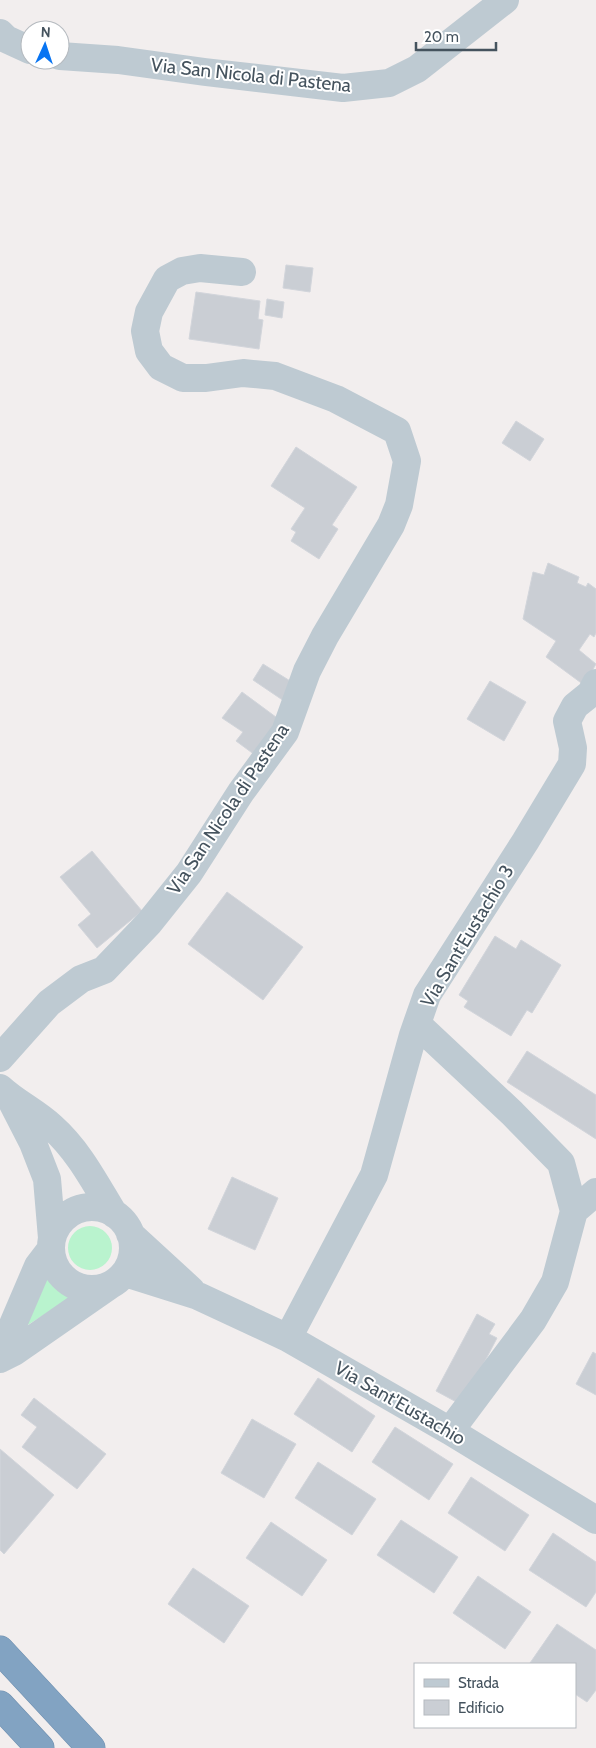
<svg xmlns="http://www.w3.org/2000/svg" width="596" height="1748" viewBox="0 0 596 1748" font-family="Cabin,sans-serif">
<style>
.green{fill:#b9f3ce}
.building{fill:#caced4;stroke:#d2d5db}
.lines{fill:none;stroke-linecap:round;stroke-linejoin:round}
.highway-casing{stroke:#6d8eae;stroke-width:29}
.minor{stroke:#becad2;stroke-width:28}
.highway{stroke:#82a3c2;stroke-width:28}
.labels{text-anchor:middle;dominant-baseline:central;stroke-width:4;stroke-linejoin:round;paint-order:stroke}
.street-label{font-size:19px;fill:#45535e;stroke:#fff}
</style>
<rect width="100%" height="100%" fill="#f2eeee"/>
<!-- green -->
<path class="green" d="M68 1248a22 22 0 1 1 44 0a22 22 0 1 1-44 0Z
M46,1276L51,1284L70,1298L20,1330Z"/>
<!-- building -->
<path class="building" d="M286,265L313,268L310,292L283,288Z
M196,292L260,301L258,319L263,320L259,349L189,339Z
M267,299L284,302L282,318L265,315Z
M516,421L544,439L530,461L502,443Z
M296,447L357,487L332,525L338,529L319,559L291,541L296,532L291,529L305,508L271,486Z
M548,563L579,577L577,583L586,587L588,583L596,589V633L594,637L590,634L579,650L596,664L584,685L546,657L556,641L523,619L533,572L544,575Z
M263,664L295,684L284,701L253,680Z
M490,681L526,702L504,741L467,719Z
M242,692L284,723L259,758L236,741L243,732L222,718Z
M92,851L142,911L97,948L78,925L91,914L60,877Z
M227,892L303,947L263,1000L188,944Z
M495,936L516,949L521,940L561,965L532,1013L527,1010L511,1036L464,1007L468,1001L459,995Z
M527,1051L596,1095V1139L507,1082Z
M232,1177L278,1198L255,1250L208,1229Z
M477,1314L495,1324L489,1334L497,1338L462,1405L436,1391Z
M593,1352L596,1354V1395L576,1384Z
M318,1378L375,1416L352,1452L294,1414Z
M34,1398L106,1454L77,1489L22,1447L37,1427L21,1415Z
M252,1419L296,1444L264,1498L221,1473Z
M395,1427L453,1464L429,1500L372,1462Z
M0,1449L54,1495L4,1554L0,1550Z
M318,1462L376,1499L352,1535L295,1498Z
M471,1477L529,1515L505,1551L448,1513Z
M401,1520L458,1557L434,1593L377,1555Z
M271,1522L327,1560L302,1596L246,1558Z
M553,1533L596,1562V1592L586,1607L529,1570Z
M193,1568L249,1606L224,1643L168,1604Z
M478,1576L531,1612L505,1649L453,1613Z
M557,1624L596,1650V1690L587,1702L575,1694V1664L530,1663Z"/>
<g class="lines">
<!-- highway casing -->
<g class="highway-casing">
<path id="highway" d="M0,1650L91,1748
M0,1705L40,1748"/>
</g>
<!-- minor -->
<path class="minor" d="M0,33L6,39L30,50
M60,56L118,60L205,72L343,88L389,83L417,69L505,0
M417,1024L512,1113L561,1163L574,1211L555,1282L533,1320L450,1431
M0,1058L49,1003L81,979L104,970L149,923L189,873L241,792L285,732L307,671L325,636L391,525L399,505L407,461L397,431L336,399L275,376L243,373L206,378H183L161,367L149,351L145,331L149,312L167,279L182,271L200,268L242,272
M0,1088C16,1103 36,1112 52,1127C79,1151 95,1183 114,1214
M9,1096L33,1143L47,1179L52,1238
M51 1248a41 41 0 1 1 82 0a41 41 0 1 1-82 0Z
M574,1211L596,1192
M130,1234L191,1290
M125,1273L198,1296L288,1338L450,1431L596,1520
M288,1338L374,1175L413,1035L427,995L525,842L572,764L573,748L567,721L575,706L591,693L596,683
M0,1346L11,1329L38,1266L51,1249
M0,1359L14,1352L109,1286"/>
<!-- highway -->
<use href="#highway" class="highway"/>
</g>
<g class="labels">
<!-- street labels -->
<g class="street-label">
<text transform="translate(251 75) rotate(6)">Via San Nicola di Pastena</text>
<text transform="translate(228 809) rotate(-56)">Via San Nicola di Pastena</text>
<text transform="translate(467 936) rotate(-59)">Via Sant'Eustachio 3</text>
<text transform="translate(400 1403) rotate(30)">Via Sant'Eustachio</text>
</g>
</g>
<!-- legend -->
<rect x="414" y="1663" width="162" height="65" fill="#ffffff" stroke="#b5babf"/>
<rect x="424" y="1679" width="25" height="8" fill="#becad2" stroke="#b5babf"/>
<text x="458" y="1688" font-size="15" fill="#45535e">Strada</text>
<rect x="424" y="1700" width="25" height="15" fill="#caced4" stroke="#b5babf"/>
<text x="458" y="1713" font-size="15" fill="#45535e">Edificio</text>
<!-- north arrow -->
<g transform="translate(45 45) rotate(3)"><circle r="24" fill="#ffffff" stroke="#b5babf"/>
<path d="M0-4L9 19L0 12L-9 19Z" fill="#0874f2"/>
<text y="-8" font-size="14" font-weight="bold" text-anchor="middle" fill="#45535e">N</text>
</g>
<!-- scale -->
<path d="M416 42v8h80v-8" fill="none" stroke="#45535e" stroke-width="2.5"/>
<text x="424" y="42" font-size="15" fill="#45535e" stroke="#ffffff" stroke-width="4" paint-order="stroke">20 m</text>
</svg>
